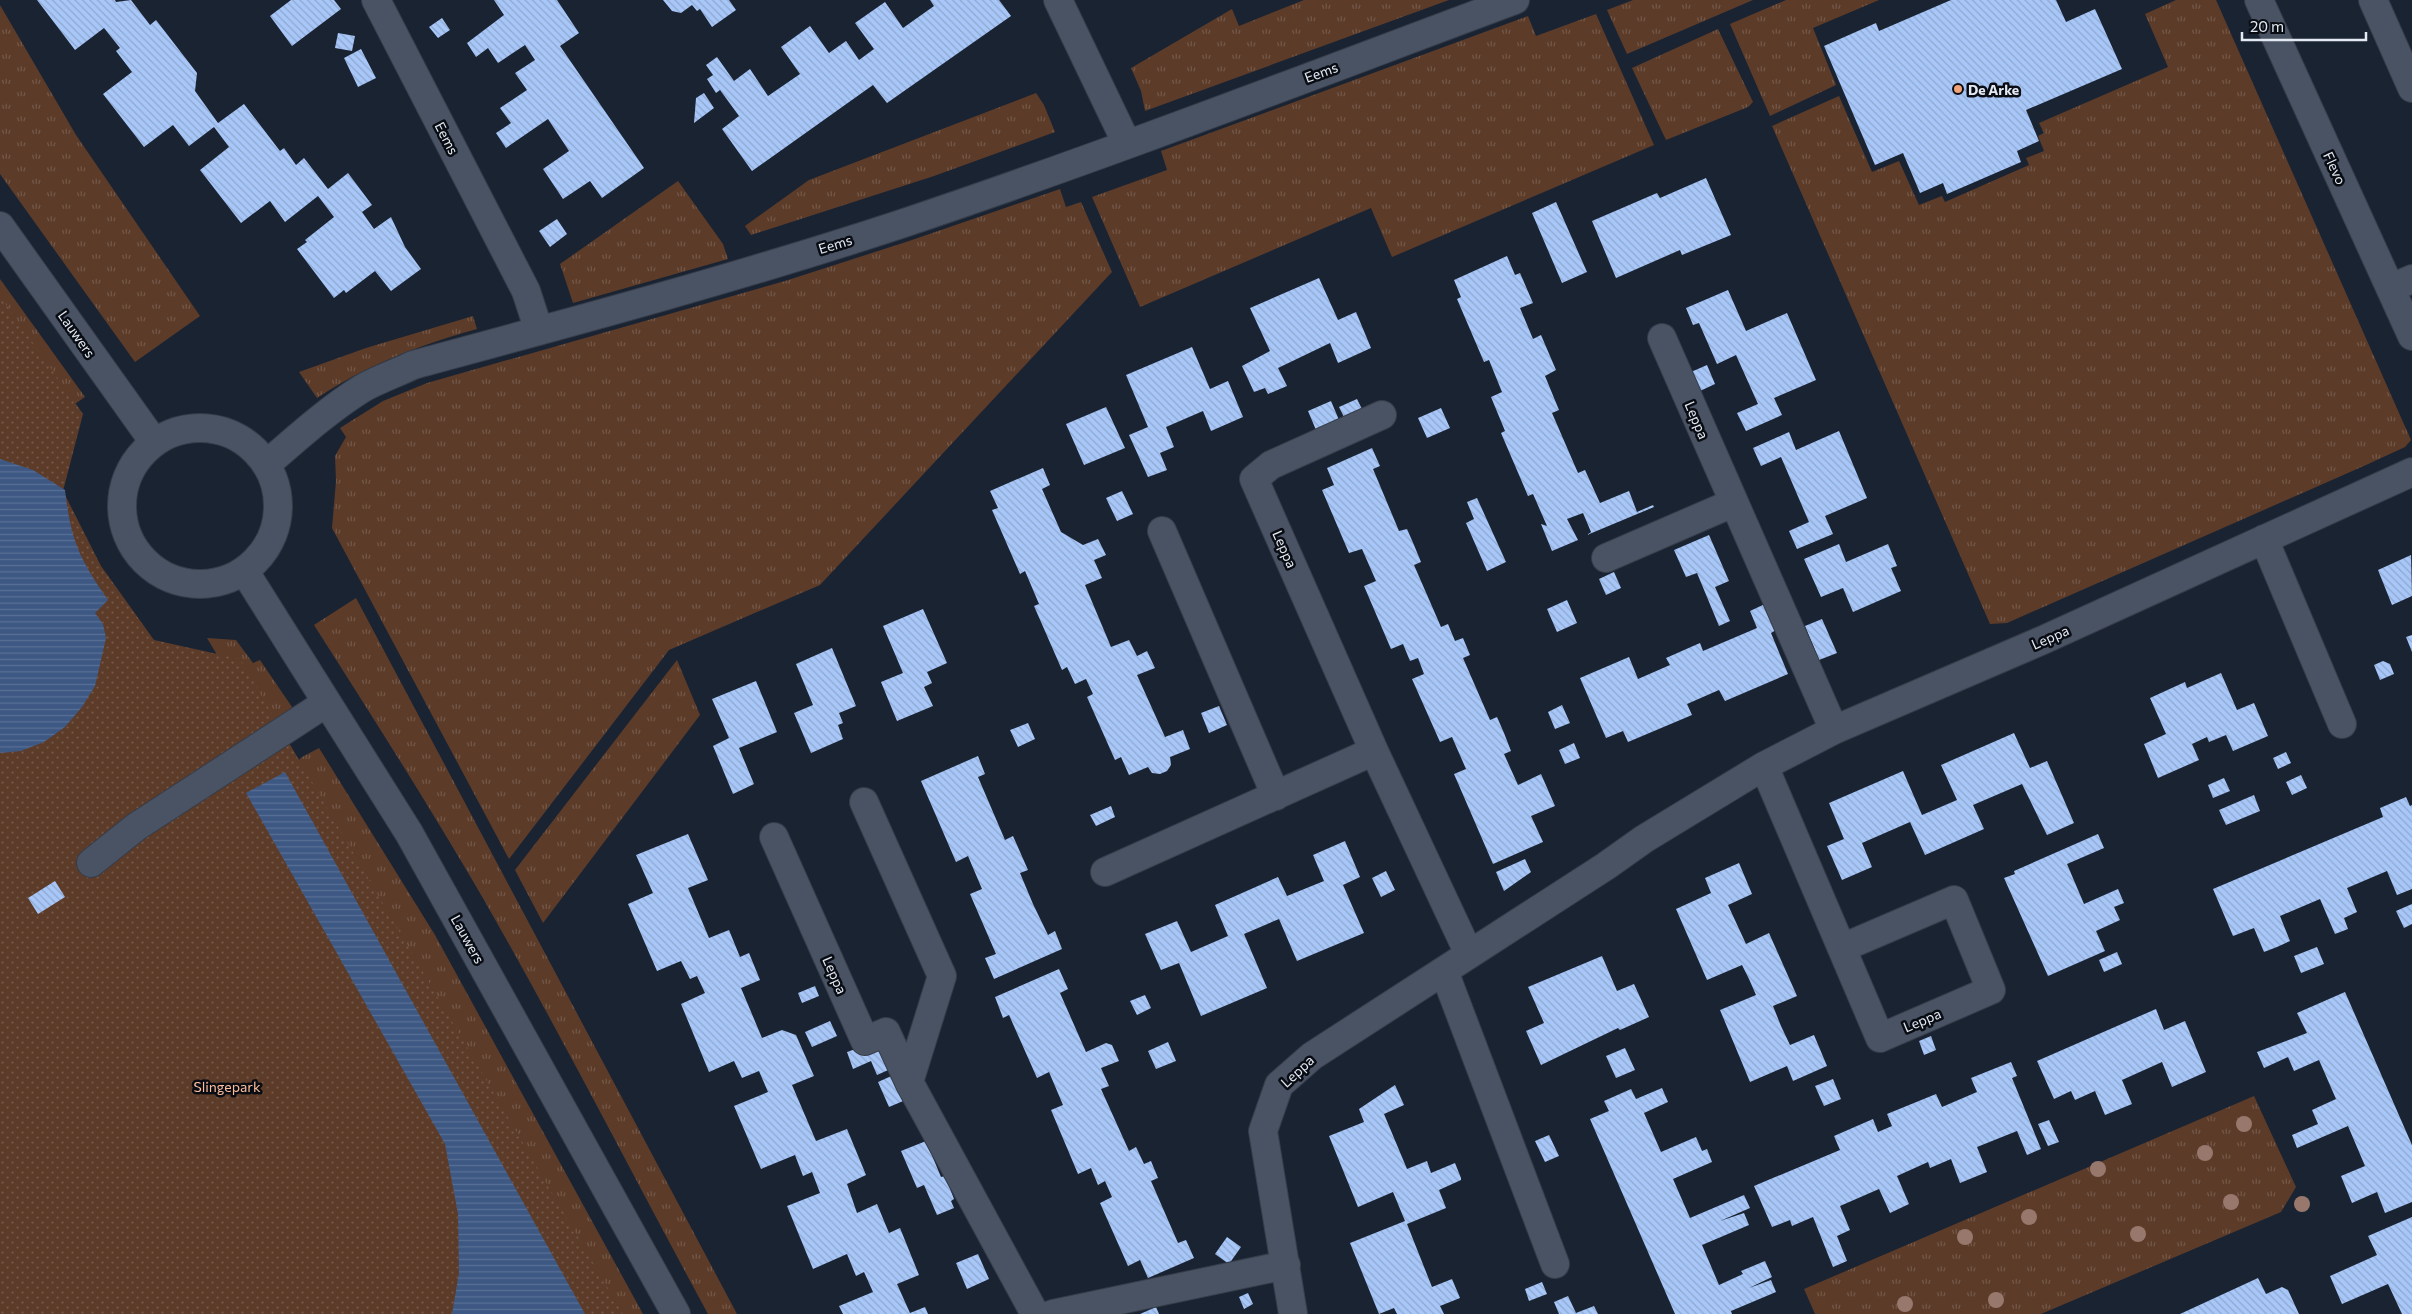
<svg xmlns="http://www.w3.org/2000/svg" width="2412" height="1314" viewBox="0 0 2412 1314" font-family="Commissioner,sans-serif">
<style>
.grass{fill:url(#grass-tufts)}
.park{fill:url(#park-dots)}
.water{fill:url(#water-rules)}
.building{fill:url(#building-back-hatch)}
.lines{fill:none;stroke-linecap:round;stroke-linejoin:round}
.minor-casing{stroke:#363d4a;stroke-width:30}
.minor{stroke:#495364;stroke-width:28}
.tree{fill:#98786d}
.poi-dot{fill:#f0a279;stroke:#090d13;stroke-width:2}
.labels{text-anchor:middle;dominant-baseline:central;stroke-width:5;stroke-linejoin:round;paint-order:stroke}
.street-label{font-size:14px;fill:#e4eaf4;stroke:#090d13}
.poi-label{font-size:14px;font-weight:bold;fill:#e4eaf4;stroke:#090d13;text-anchor:start}
.park-label{font-size:14px;fill:#ffbe9e;stroke:#090d13}
</style>
<defs>
<pattern id="grass-tufts" width="24" height="20" patternUnits="userSpaceOnUse" patternTransform="scale(1.25)"><rect width="24" height="20" fill="#5c3b29"/><path d="M3 7l-1-3M5 7V3M7 7l1-3M15 17l-1-3M17 17v-4M19 17l1-3" fill="none" stroke="#735849"/></pattern>
<pattern id="park-dots" width="8" height="8" patternUnits="userSpaceOnUse" patternTransform="scale(1.25)"><rect width="8" height="8" fill="#5c3b29"/><path d="M2 2h.1M6 6h.1" fill="none" stroke="#735849" stroke-width="1.8" stroke-linecap="round"/></pattern>
<pattern id="water-rules" width="6" height="5" patternUnits="userSpaceOnUse" patternTransform="scale(1.25)"><rect width="6" height="5" fill="#3d5883"/><path d="M0 2.5h6" fill="none" stroke="#597095"/></pattern>
<pattern id="building-back-hatch" width="6" height="6" patternUnits="userSpaceOnUse" patternTransform="scale(1.25)"><rect width="6" height="6" fill="#a8c7f9"/><path d="M-1 5l2 2M0 0l6 6M5-1l2 2" fill="none" stroke="#8fa7cd"/></pattern>
</defs>
<rect width="100%" height="100%" fill="#1a2332"/>
<!-- grass -->
<path class="grass" d="M1304,0H1449L1145,111L1141,91L1131,68L1232,9L1239,26Z
M1633,0H1753L1627,54L1607,10Z
M1786,0H1879L1813,28L1836,85L1770,116L1730,24Z
M2176,0H2216L2411,440L2405,447L2366,465L2007,623L1990,624L1772,126L1839,96L1872,172L1899,161L1919,205L1942,196L1945,202L2029,165L2026,158L2044,151L2038,136L2044,133L2039,123L2168,67L2145,14Z
M0,5L76,135L200,316L135,362L0,174Z
M1596,14L1654,145L1392,257L1371,208L1140,307L1092,197L1167,170L1161,151L1528,16L1536,36Z
M1718,29L1753,102L1748,107L1666,140L1632,68Z
M1036,93L1044,105L1055,132L934,176L751,235L745,226L809,180Z
M678,181L723,244L728,259L573,303L560,264Z
M1060,189L1066,207L1081,202L1112,272L820,585L669,650L509,859L332,528L336,481L335,456L346,437L340,428L383,401L427,383L785,281L909,241Z
M0,279L85,397L69,408L0,370Z
M473,316L477,329C419,345 367,365 317,398L299,372L366,348Z
M356,598L737,1314H708C633,1176 562,1036 484,900C430,807 372,716 314,625Z
M207,638L236,640L253,663L260,660L292,707L265,735Z
M677,660L700,715L543,923L515,870Z
M319,748L435,935L643,1314H585L285,772L302,757Z
M2254,1096L2296,1187L2281,1212L2041,1314H1815L1804,1289Z"/>
<!-- park -->
<path class="park" d="M0,296L83,414L63,491L101,566L154,640L240,659L623,1314H0Z"/>
<!-- water -->
<path class="water" d="M0,459L33,470L65,490C71,541 79,558 108,600L95,613L103,624L106,638L95,686L82,707L65,727L44,742L21,751L0,753Z
M285,772L585,1314H452L459,1273L458,1214L445,1144L246,793Z"/>
<!-- building -->
<path class="building" d="M37,0H115L116,2L131,0L150,25L156,20L197,73L195,91L218,123L244,104L280,151L284,148L296,165L304,158L328,189L348,173L372,205L362,212L374,229L391,217L405,247L421,269L391,291L375,271L346,293L344,290L334,298L297,249L307,242L305,240L334,217L318,196L285,222L270,201L241,223L200,170L229,147L214,127L189,146L173,125L144,147L103,94L132,72L116,51L120,48L104,28L75,50Z
M291,0H334L341,9L292,46L270,16Z
M494,0H557L579,33L560,46L644,168L602,198L590,181L563,199L543,169L569,151L548,119L506,148L496,133L511,123L500,108L527,90L515,73L535,60L525,45L498,63L488,48L476,57L467,43L504,15Z
M663,0H729L736,10L712,27L700,9L697,11L692,5L681,13L672,11Z
M930,0H999L1011,16L887,103L873,85L752,171L722,129L739,116L720,90L716,93L707,79L713,75L706,65L717,57L734,81L750,69L768,96L800,74L781,47L810,26L829,53L846,41L859,60L874,49L855,23L885,2L903,28L934,6Z
M1951,0H2056L2066,22L2095,9L2122,69L2026,110L2039,141L2017,151L2021,162L1947,194L1943,183L1920,193L1903,153L1875,165L1824,46L1876,23L1879,31Z
M442,18L450,30L438,38L429,27Z
M338,33L355,36L352,51L335,48Z
M361,49L376,78L358,87L344,58Z
M704,93L714,108L694,123L696,98Z
M1706,178L1731,235L1682,255L1680,250L1616,278L1592,221L1657,193L1660,198Z
M1556,202L1587,272L1562,283L1532,213Z
M557,219L567,234L550,247L539,231Z
M1507,256L1515,275L1520,273L1533,303L1520,308L1533,339L1541,335L1556,370L1545,376L1559,410L1552,413L1578,473L1585,470L1600,503L1629,491L1637,512L1653,505L1654,507L1587,535L1591,532L1583,513L1567,519L1578,540L1552,551L1541,524L1547,526L1533,494L1528,496L1501,433L1505,431L1491,397L1502,392L1489,360L1484,362L1457,299L1461,297L1454,280Z
M1319,278L1338,320L1356,312L1371,348L1338,363L1330,343L1278,368L1287,386L1268,394L1265,388L1254,392L1242,366L1270,351L1250,308Z
M1728,290L1746,331L1787,313L1816,380L1774,398L1782,415L1746,431L1737,413L1758,404L1736,355L1717,364L1699,323L1693,325L1686,308Z
M1192,347L1210,389L1228,381L1243,417L1211,431L1203,411L1166,427L1174,447L1160,453L1167,470L1148,477L1129,435L1148,427L1126,375Z
M1707,365L1715,384L1700,391L1691,372Z
M1357,399L1363,411L1345,419L1339,407Z
M1331,401L1339,420L1316,430L1308,411Z
M1106,407L1125,448L1084,465L1066,424Z
M1441,408L1450,428L1427,438L1418,418Z
M1839,431L1867,498L1825,516L1833,534L1797,549L1789,531L1809,522L1781,457L1761,466L1753,448L1789,432L1796,450Z
M1372,448L1380,466L1373,469L1399,531L1407,529L1414,545L1421,562L1414,565L1441,627L1448,624L1455,641L1463,638L1470,655L1463,658L1490,720L1497,717L1504,733L1511,751L1504,754L1518,785L1541,774L1555,806L1531,816L1543,842L1493,864L1454,774L1466,769L1452,737L1440,742L1412,679L1424,674L1418,658L1410,661L1403,644L1391,649L1364,586L1376,581L1362,549L1349,553L1322,490L1334,485L1327,468Z
M1043,468L1050,485L1042,489L1061,532L1083,545L1098,539L1106,555L1094,560L1102,578L1085,585L1111,647L1129,640L1137,656L1147,651L1155,668L1137,675L1165,737L1183,730L1190,749L1170,757L1171,765L1167,771L1160,774L1152,773L1148,767L1129,775L1121,757L1115,760L1087,697L1093,694L1086,679L1075,684L1067,667L1062,670L1034,606L1039,604L1025,571L1020,574L992,510L998,508L990,491Z
M1122,491L1133,514L1117,521L1106,498Z
M1477,498L1506,562L1487,571L1466,523L1474,519L1467,502Z
M1709,535L1729,581L1715,587L1730,621L1719,626L1697,573L1686,577L1674,550Z
M1839,544L1846,562L1888,544L1897,566L1891,568L1901,591L1853,612L1843,588L1821,597L1804,559Z
M2411,555L2412,596L2392,605L2378,570Z
M1614,572L1621,588L1606,595L1599,579Z
M1567,600L1577,623L1557,632L1547,609Z
M1765,604L1776,630L1771,633L1788,674L1725,701L1719,690L1687,704L1692,715L1628,742L1623,731L1606,738L1580,678L1629,657L1638,679L1670,665L1666,658L1700,643L1703,651L1757,628L1750,611Z
M923,609L947,663L927,672L932,683L924,687L933,706L897,721L881,682L903,673L883,626Z
M1822,619L1837,653L1819,660L1805,626Z
M2412,635V652L2406,637Z
M832,648L856,706L839,713L843,723L838,725L843,739L811,753L794,713L813,705L796,664Z
M2383,661L2390,664L2394,674L2380,680L2374,665Z
M2221,673L2237,710L2254,703L2268,736L2233,751L2226,735L2209,742L2207,737L2192,744L2199,760L2158,778L2144,744L2166,734L2150,698L2185,682L2187,688Z
M756,681L777,732L739,748L754,784L733,794L713,746L729,738L712,699Z
M1562,705L1570,723L1555,729L1548,712Z
M1219,706L1227,725L1209,733L1201,713Z
M1028,723L1035,739L1018,747L1010,730Z
M2014,733L2030,768L2047,761L2074,823L2047,835L2022,784L1973,805L1984,829L1925,855L1910,822L1862,843L1872,867L1842,880L1827,846L1844,839L1829,803L1903,771L1922,815L1957,800L1941,765Z
M1574,743L1580,758L1565,764L1559,750Z
M2286,752L2291,763L2278,769L2273,758Z
M978,756L985,774L978,777L1005,840L1013,836L1028,870L1020,873L1033,904L1048,935L1055,931L1062,949L994,979L985,958L996,954L970,894L982,889L968,856L956,862L921,781Z
M2301,775L2307,788L2292,795L2286,782Z
M2224,778L2230,791L2213,798L2208,785Z
M2254,795L2260,811L2226,825L2219,810Z
M2406,797L2410,806L2412,805V889L2397,895L2387,871L2347,888L2357,912L2344,918L2348,929L2335,934L2320,899L2280,916L2290,941L2277,947L2264,952L2254,928L2233,936L2213,889L2383,817L2380,808Z
M1111,806L1115,817L1096,826L1090,815Z
M688,834L708,880L688,888L709,938L729,930L740,957L749,953L760,980L741,988L762,1038L782,1030L796,1035L814,1076L792,1085L816,1141L847,1129L866,1175L847,1184L857,1213L877,1204L889,1233L900,1228L919,1275L897,1284L910,1313L925,1307L928,1314H843L839,1306L873,1292L864,1272L856,1276L847,1254L813,1269L787,1206L820,1193L812,1172L803,1176L795,1155L761,1169L734,1106L768,1092L759,1071L742,1078L734,1061L709,1072L681,1004L705,993L697,976L690,979L681,961L657,971L628,904L653,893L636,855Z
M2098,834L2104,848L2067,864L2084,904L2118,889L2124,903L2114,907L2120,920L2096,931L2105,951L2048,976L2004,878L2015,874L2014,871Z
M1345,841L1360,877L1343,885L1364,933L1297,961L1279,919L1244,934L1267,988L1201,1016L1179,963L1161,970L1145,934L1177,921L1191,952L1228,936L1215,905L1278,877L1287,896L1324,881L1313,855Z
M1525,859L1531,872L1504,891L1496,872Z
M1739,863L1752,894L1728,905L1746,944L1769,933L1797,996L1773,1006L1781,1026L1790,1045L1814,1035L1827,1066L1793,1081L1787,1066L1750,1082L1720,1010L1756,995L1749,979L1742,965L1707,980L1676,909L1711,893L1705,878Z
M1386,871L1395,890L1381,897L1372,878Z
M55,881L65,897L38,914L28,898Z
M2412,904V924L2404,928L2396,911Z
M2317,947L2324,964L2301,973L2294,956Z
M2117,952L2122,964L2104,972L2099,960Z
M1602,956L1617,991L1634,984L1649,1017L1620,1030L1618,1028L1541,1065L1526,1031L1544,1023L1528,987Z
M1059,969L1068,989L1060,993L1086,1052L1106,1043L1112,1045L1119,1061L1101,1068L1109,1086L1101,1089L1129,1151L1136,1147L1144,1164L1151,1161L1158,1178L1151,1181L1178,1243L1186,1240L1194,1258L1148,1278L1140,1260L1128,1266L1100,1203L1112,1197L1105,1181L1098,1185L1091,1168L1078,1174L1051,1110L1063,1105L1049,1072L1037,1078L1009,1015L1003,1018L995,997Z
M815,986L819,996L802,1003L798,993Z
M2345,992L2412,1145V1202L2385,1213L2377,1192L2352,1203L2341,1176L2365,1166L2348,1126L2297,1148L2292,1135L2318,1124L2312,1110L2336,1099L2319,1060L2294,1071L2288,1057L2264,1068L2257,1052L2307,1033L2297,1013Z
M1145,995L1151,1008L1137,1015L1130,1001Z
M2156,1009L2164,1030L2185,1021L2206,1072L2172,1087L2162,1062L2122,1080L2132,1104L2105,1115L2095,1091L2075,1100L2071,1091L2054,1099L2037,1061Z
M830,1021L837,1036L812,1047L805,1032Z
M1931,1036L1936,1050L1924,1055L1919,1041Z
M884,1039L895,1067L877,1075L871,1061L853,1069L847,1052Z
M1168,1042L1176,1061L1156,1069L1148,1051Z
M1625,1048L1635,1070L1616,1078L1606,1056Z
M2011,1062L2017,1076L2012,1078L2041,1149L2027,1155L2017,1131L1977,1147L1987,1172L1960,1183L1951,1159L1930,1168L1928,1162L1897,1176L1909,1204L1890,1213L1879,1189L1840,1206L1850,1230L1837,1236L1847,1261L1833,1267L1813,1217L1792,1226L1790,1220L1772,1227L1754,1186L1840,1150L1834,1136L1873,1119L1878,1132L1892,1126L1887,1114L1936,1094L1942,1107L1977,1092L1971,1078Z
M898,1073L908,1099L889,1107L878,1082Z
M1833,1079L1841,1099L1824,1106L1815,1086Z
M1395,1085L1404,1105L1384,1114L1407,1169L1427,1161L1431,1173L1455,1163L1461,1178V1180L1439,1190L1446,1208L1407,1224L1432,1287L1452,1279L1460,1298L1440,1306L1444,1314H1397L1394,1308L1379,1314L1350,1243L1405,1221L1393,1192L1358,1207L1329,1136L1364,1122L1359,1109Z
M1662,1088L1668,1102L1644,1113L1661,1152L1696,1137L1702,1151L1707,1149L1712,1162L1673,1179L1690,1218L1744,1195L1750,1208L1720,1221L1744,1213L1749,1225L1702,1245L1719,1285L1743,1274L1741,1271L1765,1261L1772,1277L1749,1288L1771,1280L1776,1292L1731,1311L1732,1314H1675L1590,1119L1609,1111L1604,1101L1631,1089L1636,1099Z
M2049,1120L2059,1142L2048,1146L2038,1124Z
M1549,1135L1559,1156L1545,1162L1535,1141Z
M926,1141L941,1177L945,1176L954,1199L951,1201L954,1208L937,1215L924,1185L917,1188L901,1151Z
M2412,1217V1314H2402L2388,1284L2342,1304L2330,1276L2377,1255L2368,1236Z
M1227,1237L1241,1247L1229,1264L1215,1254Z
M978,1254L989,1279L967,1289L956,1263Z
M2258,1278L2266,1294L2282,1287L2288,1290L2299,1314H2180Z
M1542,1282L1547,1294L1529,1301L1525,1289Z
M1248,1293L1253,1304L1244,1309L1239,1297Z
M1568,1296L1576,1313L1594,1306L1598,1314H1559L1554,1302Z
M1156,1307L1159,1314H1140Z"/>
<g class="lines">
<!-- minor casing -->
<g class="minor-casing">
<path id="minor" d="M376,0L526,291L539,331
M1058,0L1127,144
M2259,0L2412,336
M2373,0L2412,88
M0,226L154,442
M2391,288L2412,279
M1662,338L1834,730
M122 506a78 78 0 1 1 156 0a78 78 0 1 1-156 0Z
M268,463C298,437 329,409 363,388C379,379 397,373 413,365C576,321 740,277 901,224C1107,155 1311,76 1515,0
M1162,531L1276,796
M2264,539L2342,724
M1606,558L1733,503
M245,572L409,833L676,1314
M1374,751L1254,479L1271,465L1382,415
M1764,766L1880,1038L1991,990L1954,900L1842,948
M864,802L942,976L909,1082
M774,837L865,1041L886,1032L909,1082L1035,1314
M91,863L136,827L326,703
M1105,872L1374,751L1469,954
M1444,971L1555,1264
M1053,1314L1286,1265
M1293,1314L1263,1131L1279,1085L1312,1056L1606,866L1644,839L1764,766L1834,730L2043,640L2412,472"/>
</g>
<!-- minor -->
<use href="#minor" class="minor"/>
</g>
<!-- trees -->
<g class="tree">
<circle cx="2244" cy="1124" r="8"/>
<circle cx="2205" cy="1153" r="8"/>
<circle cx="2098" cy="1169" r="8"/>
<circle cx="2231" cy="1202" r="8"/>
<circle cx="2302" cy="1204" r="8"/>
<circle cx="2029" cy="1217" r="8"/>
<circle cx="2138" cy="1234" r="8"/>
<circle cx="1965" cy="1237" r="8"/>
<circle cx="1996" cy="1300" r="8"/>
<circle cx="1905" cy="1304" r="8"/>
</g>
<!-- markers -->
<circle class="poi-dot" cx="1958" cy="89" r="5"/>
<g class="labels">
<!-- street labels -->
<g class="street-label">
<text transform="translate(1321 72) rotate(-20)">Eems</text>
<text transform="translate(447 138) rotate(63)">Eems</text>
<text transform="translate(2335 168) rotate(65)">Flevo</text>
<text transform="translate(835 244) rotate(-17)">Eems</text>
<text transform="translate(77 334) rotate(55)">Lauwers</text>
<text transform="translate(1697 420) rotate(67)">Leppa</text>
<text transform="translate(1285 549) rotate(66)">Leppa</text>
<text transform="translate(2050 637) rotate(-24)">Leppa</text>
<text transform="translate(468 939) rotate(61)">Lauwers</text>
<text transform="translate(835 975) rotate(66)">Leppa</text>
<text transform="translate(1922 1020) rotate(-23)">Leppa</text>
<text transform="translate(1297 1071) rotate(-43)">Leppa</text>
</g>
<!-- poi labels -->
<g class="poi-label">
<text x="1968" y="89">De Arke</text>
</g>
<!-- park labels -->
<g class="park-label">
<text x="227" y="1086">Slingepark</text>
</g>
</g>
<!-- scale -->
<path d="M2242 32v8h124v-8" fill="none" stroke="#e4eaf4" stroke-width="2.5"/>
<text x="2250" y="32" font-size="15" fill="#e4eaf4" stroke="#090d13" stroke-width="4" paint-order="stroke">20 m</text>
</svg>
